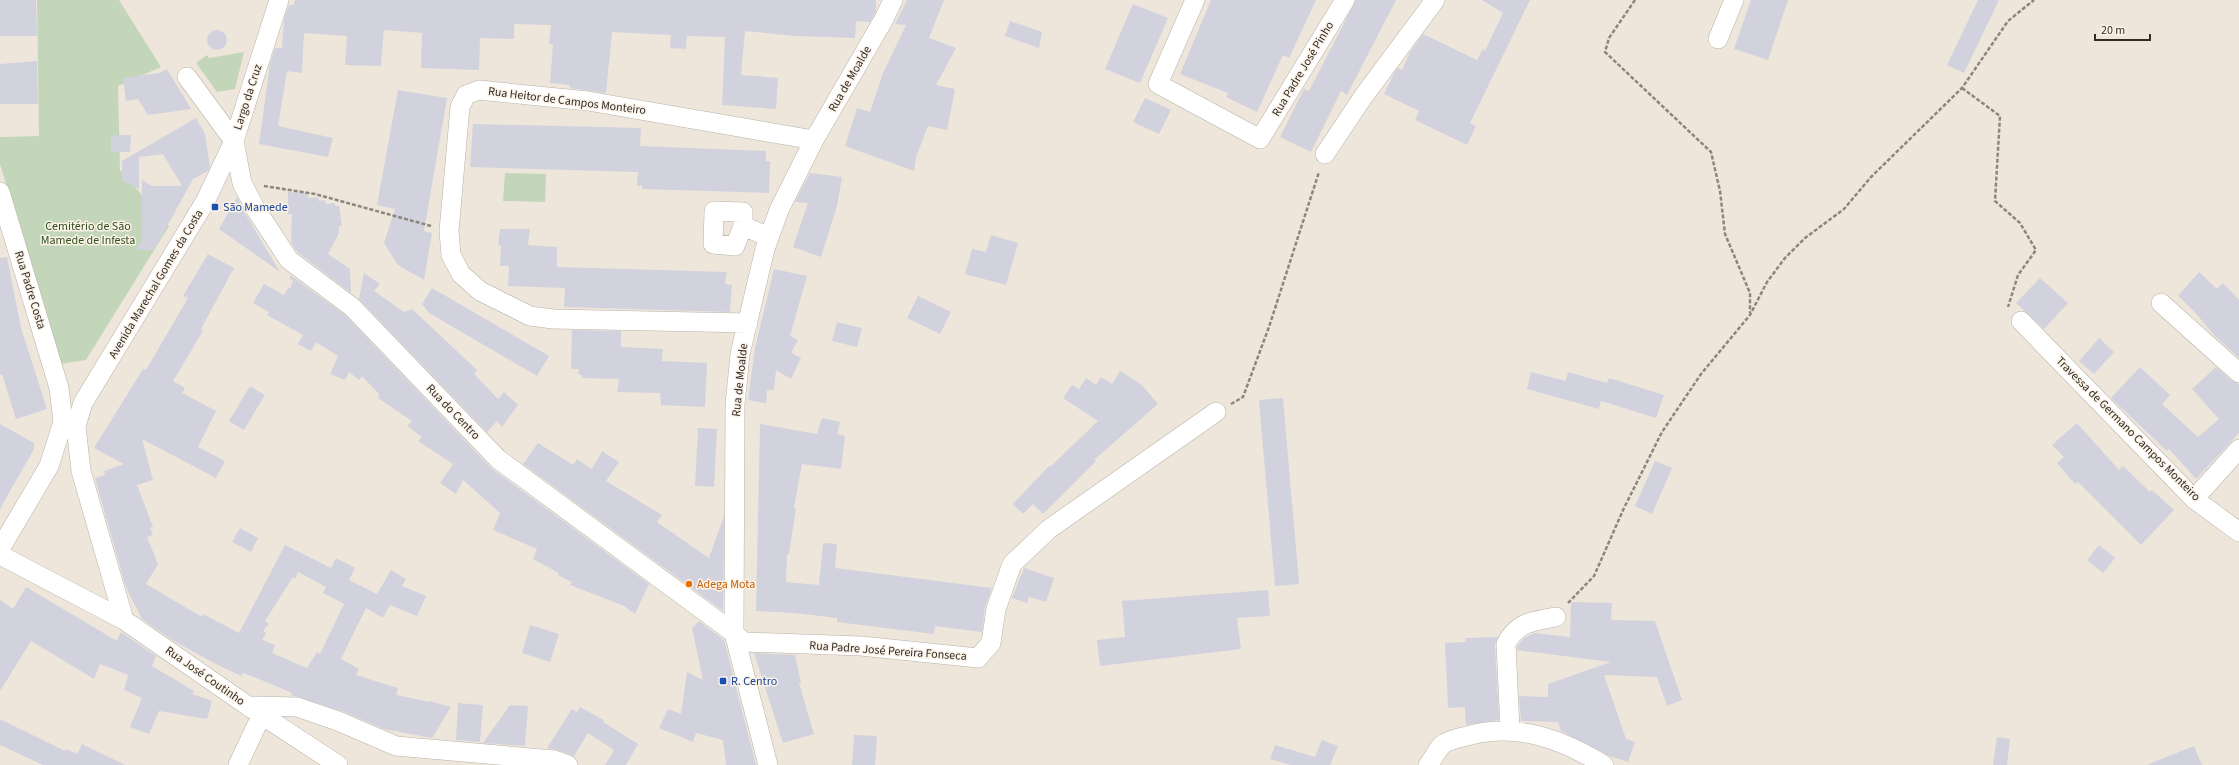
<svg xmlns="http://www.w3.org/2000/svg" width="2239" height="765" viewBox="0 0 2239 765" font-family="'Source Sans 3',sans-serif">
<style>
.green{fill:#c4d6ba}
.building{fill:#d2d2de;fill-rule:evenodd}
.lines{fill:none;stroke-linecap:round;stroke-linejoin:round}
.minor-casing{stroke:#b9b1a7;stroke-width:20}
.path{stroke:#8b867e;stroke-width:2.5;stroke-dasharray:4 2;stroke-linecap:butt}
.minor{stroke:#fff;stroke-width:19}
.transit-dot{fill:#1a4fb4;stroke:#fcf3e8;stroke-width:1.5}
.food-dot{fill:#e8710a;stroke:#fcf3e8;stroke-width:1.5}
.labels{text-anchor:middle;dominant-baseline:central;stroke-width:3;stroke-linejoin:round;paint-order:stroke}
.street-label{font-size:12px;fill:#2f2c28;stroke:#fcf3e8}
.transit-label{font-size:12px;fill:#164399;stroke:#fcf3e8;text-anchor:start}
.park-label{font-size:12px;fill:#304f1a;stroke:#fcf3e8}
.food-label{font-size:12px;fill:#c56008;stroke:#fcf3e8;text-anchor:start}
</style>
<rect width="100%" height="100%" fill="#eee6db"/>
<!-- green -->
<path class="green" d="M37,0H119L161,67L118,86L120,170L169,226L86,360L60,364L0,164V137L39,136Z
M244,52L235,89L217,92L196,63L207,55L209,58Z
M505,173L546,174L545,202L503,201Z"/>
<!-- building -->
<path class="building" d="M0,0H36L37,36H0Z
M295,0H876V11L870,22L856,21L855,38L796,36L745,31L741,75L778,78L776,109L722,105L725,37L687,36L686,49L670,48L671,35L612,32L606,93L570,88V85L550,83L553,44H549L551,25L514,24V39L480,38L479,70L421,68L422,33L384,30L381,66L345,65L347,36L304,33L302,73L287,71L278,126L333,138L328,157L259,144L270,64L275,48H282L284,19L289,5H294Z
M907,0H944L929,38L956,48L936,85L955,89L947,130L928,126L916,157L914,171L845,146L857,108L870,112L883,73L906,25L895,24Z
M1211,0H1316L1289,58L1283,55L1257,112L1226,97L1228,93L1180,74Z
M1356,0H1396L1347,95L1341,91L1311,152L1280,137L1304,89L1309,91Z
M1482,0H1530L1470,123L1476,126L1467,145L1415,120L1419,111L1384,94L1394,73L1398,68L1402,70L1410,52L1423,34L1477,60L1483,49L1485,51L1503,13Z
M1751,0H1788L1768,60L1734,49Z
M1978,0H1999L1964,73L1947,65Z
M1133,4L1168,18L1140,83L1105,69Z
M1010,21L1042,32L1039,48L1005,36Z
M207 40a10 10 0 1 1 20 0a10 10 0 1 1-20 0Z
M37,61L38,104H0V64Z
M167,69L191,109L148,115L138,99L126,101L123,78L159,73Z
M398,90L447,98L424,231L432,233L424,280L398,265L384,243L395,209L377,205Z
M1145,98L1171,110L1159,134L1133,122Z
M196,118L205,134L210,167L208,171L193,179L154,250H136L142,239V180L152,186H182L163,154L139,157V189L122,180V161Z
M473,124L641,128L640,146L766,151V161H770L769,193L642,189V185L637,186L638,172L470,167Z
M111,135H131L130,152H111Z
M810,173L842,177L837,206L821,257L793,247L808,203L795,202Z
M288,192L308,193V198L318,197L319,201L325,200V204L335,203V206H339L342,226H339V233L328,254L350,269L351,293L297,252L291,243L292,214H288Z
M237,197L245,213L280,272L219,229Z
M500,229H530L528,245L557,247V267L727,272L725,284L732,285L730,312L564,307L565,288L508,286L509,266H500L501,245H498Z
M991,235L1018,243L1006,285L965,274L972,249L986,252Z
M208,254L234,268L201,329L203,331L173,381L185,388L182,393L216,411L198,447L225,461L216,478L142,439L153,480L137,485L153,527L150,528L153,535L147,537L158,564L146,584L202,617L203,614L239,633L285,545L331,568L336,558L355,568L349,580L377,594L391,570L406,579L402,586L426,596L417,616L390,605L383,618L366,608L341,659L359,669L356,675L398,688L396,695L430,702V701L451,707L432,738L384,729L342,711L291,695L292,693L259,679L243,673L241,676L214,663L172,640L142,619L130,596L125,584L95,478L105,475L104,471L124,464L94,448L143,369L146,370L188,298L183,296ZM298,572L326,587L323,593L344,604L320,654L317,652L307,668L272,653L275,645L262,640L266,633L263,631L269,624L265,621L293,577L295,579Z
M7,257L21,328L47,409L16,419L2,374L0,375V258Z
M774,269L807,276L790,336L798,340L791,353L801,358L791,379L776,370L774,390H767L766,403L748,400L755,348Z
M2199,272L2217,289L2223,283L2239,300V358L2215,336L2192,309L2178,296Z
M364,273L380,284L374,291L404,312L412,309L477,370L474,374L498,399L504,392L518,405L502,427L497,421L487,432L359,299Z
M290,275L345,315L491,468L649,584L635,614L624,606L570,585L572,582L558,575L559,573L533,559L537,549L493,530L500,513L463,480L456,494L440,483L453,464L418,441L422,437L407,426L412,421L378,398L379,394L362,376L359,380L349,372L345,380L330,374L338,356L316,342L311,351L298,344L303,335L267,315L269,312L253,303L264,284L284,295L289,287L290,289L293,281L290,279Z
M2040,278L2068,303L2044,329L2016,303Z
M432,288L549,356L537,376L429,313L422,304Z
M918,296L951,312L940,334L907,318Z
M837,322L862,328L857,347L832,341Z
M572,330L621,331V347L663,349L662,361L707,363L705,407L661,405L660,393L617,392L619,379L582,378V375L578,374L579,369H571Z
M2099,338L2114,352L2094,374L2079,361Z
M2140,367L2170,395L2162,404L2198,437L2219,419L2192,389L2216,367L2232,381L2239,384V433L2196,479L2169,449L2167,451L2111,398Z
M1120,371L1141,384L1158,404L1094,460L1096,461L1043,514L1033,504L1023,514L1013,504L1049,466L1050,467L1098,421L1063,398L1072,385L1079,389L1086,378L1096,385L1101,377L1112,384Z
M1531,372L1566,381L1568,372L1607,383L1609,378L1664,395L1656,418L1601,401L1599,409L1527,389Z
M250,386L265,395L244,430L229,421Z
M1283,398L1299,584L1275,586L1259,400Z
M822,418L840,422L837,434L845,436L841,469L802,464L794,508H796L789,554H787L786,582L819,585L823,543L837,544L835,568L992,588L985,607L982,632L935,626L934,634L837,622V618L795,613L756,611L760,424L817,434Z
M2077,423L2119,470L2123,466L2150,492L2152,490L2174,510L2141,545L2078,482L2075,484L2057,463L2064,457L2052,445Z
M0,424L34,443V449L0,509Z
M698,428L717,429L714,487L695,486Z
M538,443L573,465L577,459L592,469L602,451L619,462L606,481L662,515L657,522L709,558L724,516L723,611L523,464Z
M1655,461L1672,468L1652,514L1635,506Z
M240,528L258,538L251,552L232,542Z
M2099,545L2115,558L2103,573L2087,560Z
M1024,568L1054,578L1046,602L1029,597L1027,603L1012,598Z
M26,587L117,641L121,632L156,656L152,666L194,691L192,694L212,701L207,719L159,711L149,734L130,727L142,698L124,690L128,675L100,664L94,679L31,641L0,691V600L13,609Z
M1268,590L1270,616L1237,618L1241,649L1100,666L1097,640L1125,637L1122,601Z
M1571,602L1612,603L1611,620L1655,621L1682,700L1667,706L1657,677L1604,675L1626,739L1635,742L1628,762L1610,756L1561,731L1558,722L1521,721L1519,696L1548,697V684L1611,662L1517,650V647L1523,639L1534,633L1570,637Z
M699,621L724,640L756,765H726L723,740L696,733L693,742L659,728L668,709L681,714L687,672L703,680L692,628Z
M530,625L559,634L550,662L522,653Z
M1498,637L1495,645L1499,720L1466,725L1465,707L1448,708L1445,643L1466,642L1465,638Z
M754,653L795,655L801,683H799L814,734L783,743Z
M458,703L483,705L480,742L456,740Z
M510,705L528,706L525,746L483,743Z
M580,707L604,720L603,722L638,744L626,765H605L614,750L588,733L574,756L558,750L547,748L572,709L577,712Z
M0,719L65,751L66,749L77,754L82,744L125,765H43L0,745Z
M854,735L877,736L875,765H852Z
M1997,737L2010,739L2007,765H1993Z
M1322,740L1338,746L1330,765H1291L1270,759L1275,745L1315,757Z
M2194,746L2202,765H2149V764Z"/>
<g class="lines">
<!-- minor casing -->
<g class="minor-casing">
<path id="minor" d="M1195,0L1158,84L1260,139L1345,0
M1718,39L1734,0
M187,77L234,141L242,183L255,208L289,260L352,307L498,459L734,633L744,642L861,646L978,658L991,643L996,609L1012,564L1049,529L1216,412
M1325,154L1363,97L1435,0
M0,192L59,388L63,422L49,466L0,549
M743,226L735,246L713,244L714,211L743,212V226L769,237
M2161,303L2239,373
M2021,321L2194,499L2239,532
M748,323L553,319L530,316L480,291L461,274L451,255L449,231L460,107L466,95L479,90L588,101L814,140
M2194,499L2239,449
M0,555L124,620L248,706L338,765
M124,620L81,471L76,426L83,403L205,202L234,141L279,0
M250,706L297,707L338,721L396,746L554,760L568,765
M1510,730L1506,644C1517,622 1533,621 1556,617
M238,765L262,714
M768,765L734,633L735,405L740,354L765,249L779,210L814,140L884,19L893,0
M1428,765C1433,759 1437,750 1442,745C1449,739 1463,737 1471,735C1519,723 1563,740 1604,765"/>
</g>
<!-- path -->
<path class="path" d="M1635,0L1609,38L1605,52L1711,152L1720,191L1725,234L1750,293V313
M1962,88L2000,116L1995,201L2020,223L2036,250L2018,275L2008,307
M264,186L315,194L431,226
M1231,404L1243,397L1269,327L1319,172
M1568,603L1594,576L1624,508L1662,432L1701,374L1750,315L1767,282L1785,258L1805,238L1844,209L1871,177L1962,88L2008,21L2034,0"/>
<!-- minor -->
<use href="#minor" class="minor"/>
</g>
<!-- markers -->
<g class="transit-dot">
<rect x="211" y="203" width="8" height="8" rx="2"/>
<rect x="719" y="677" width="8" height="8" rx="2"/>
</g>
<circle class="food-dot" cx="689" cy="584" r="4"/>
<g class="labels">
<!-- street labels -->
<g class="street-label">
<text transform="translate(1303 69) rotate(-59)">Rua Padre José Pinho</text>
<text transform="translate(850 79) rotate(-60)">Rua de Moalde</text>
<text transform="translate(248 97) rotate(-72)">Largo da Cruz</text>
<text transform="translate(567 101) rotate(7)">Rua Heitor de Campos Monteiro</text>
<text transform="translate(156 284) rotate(-59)">Avenida Marechal Gomes da Costa</text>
<text transform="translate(30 290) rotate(73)">Rua Padre Costa</text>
<text transform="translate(740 380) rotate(-84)">Rua de Moalde</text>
<text transform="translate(453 412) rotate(46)">Rua do Centro</text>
<text transform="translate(2128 429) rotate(45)">Travessa de Germano Campos Monteiro</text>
<text transform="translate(888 651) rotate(4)">Rua Padre José Pereira Fonseca</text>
<text transform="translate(205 676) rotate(35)">Rua José Coutinho</text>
</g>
<!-- transit labels -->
<g class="transit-label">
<text x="223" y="207">São Mamede</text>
<text x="731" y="681">R. Centro</text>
</g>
<!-- park labels -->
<g class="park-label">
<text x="88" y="226">Cemitério de São<tspan x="88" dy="14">Mamede de Infesta</tspan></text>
</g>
<!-- food labels -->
<g class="food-label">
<text x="697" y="584">Adega Mota</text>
</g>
</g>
<!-- scale -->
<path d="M2095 34v6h55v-6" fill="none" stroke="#2f2c28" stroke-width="2"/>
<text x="2101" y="34" font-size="12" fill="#2f2c28" stroke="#fcf3e8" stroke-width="3" paint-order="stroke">20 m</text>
</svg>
